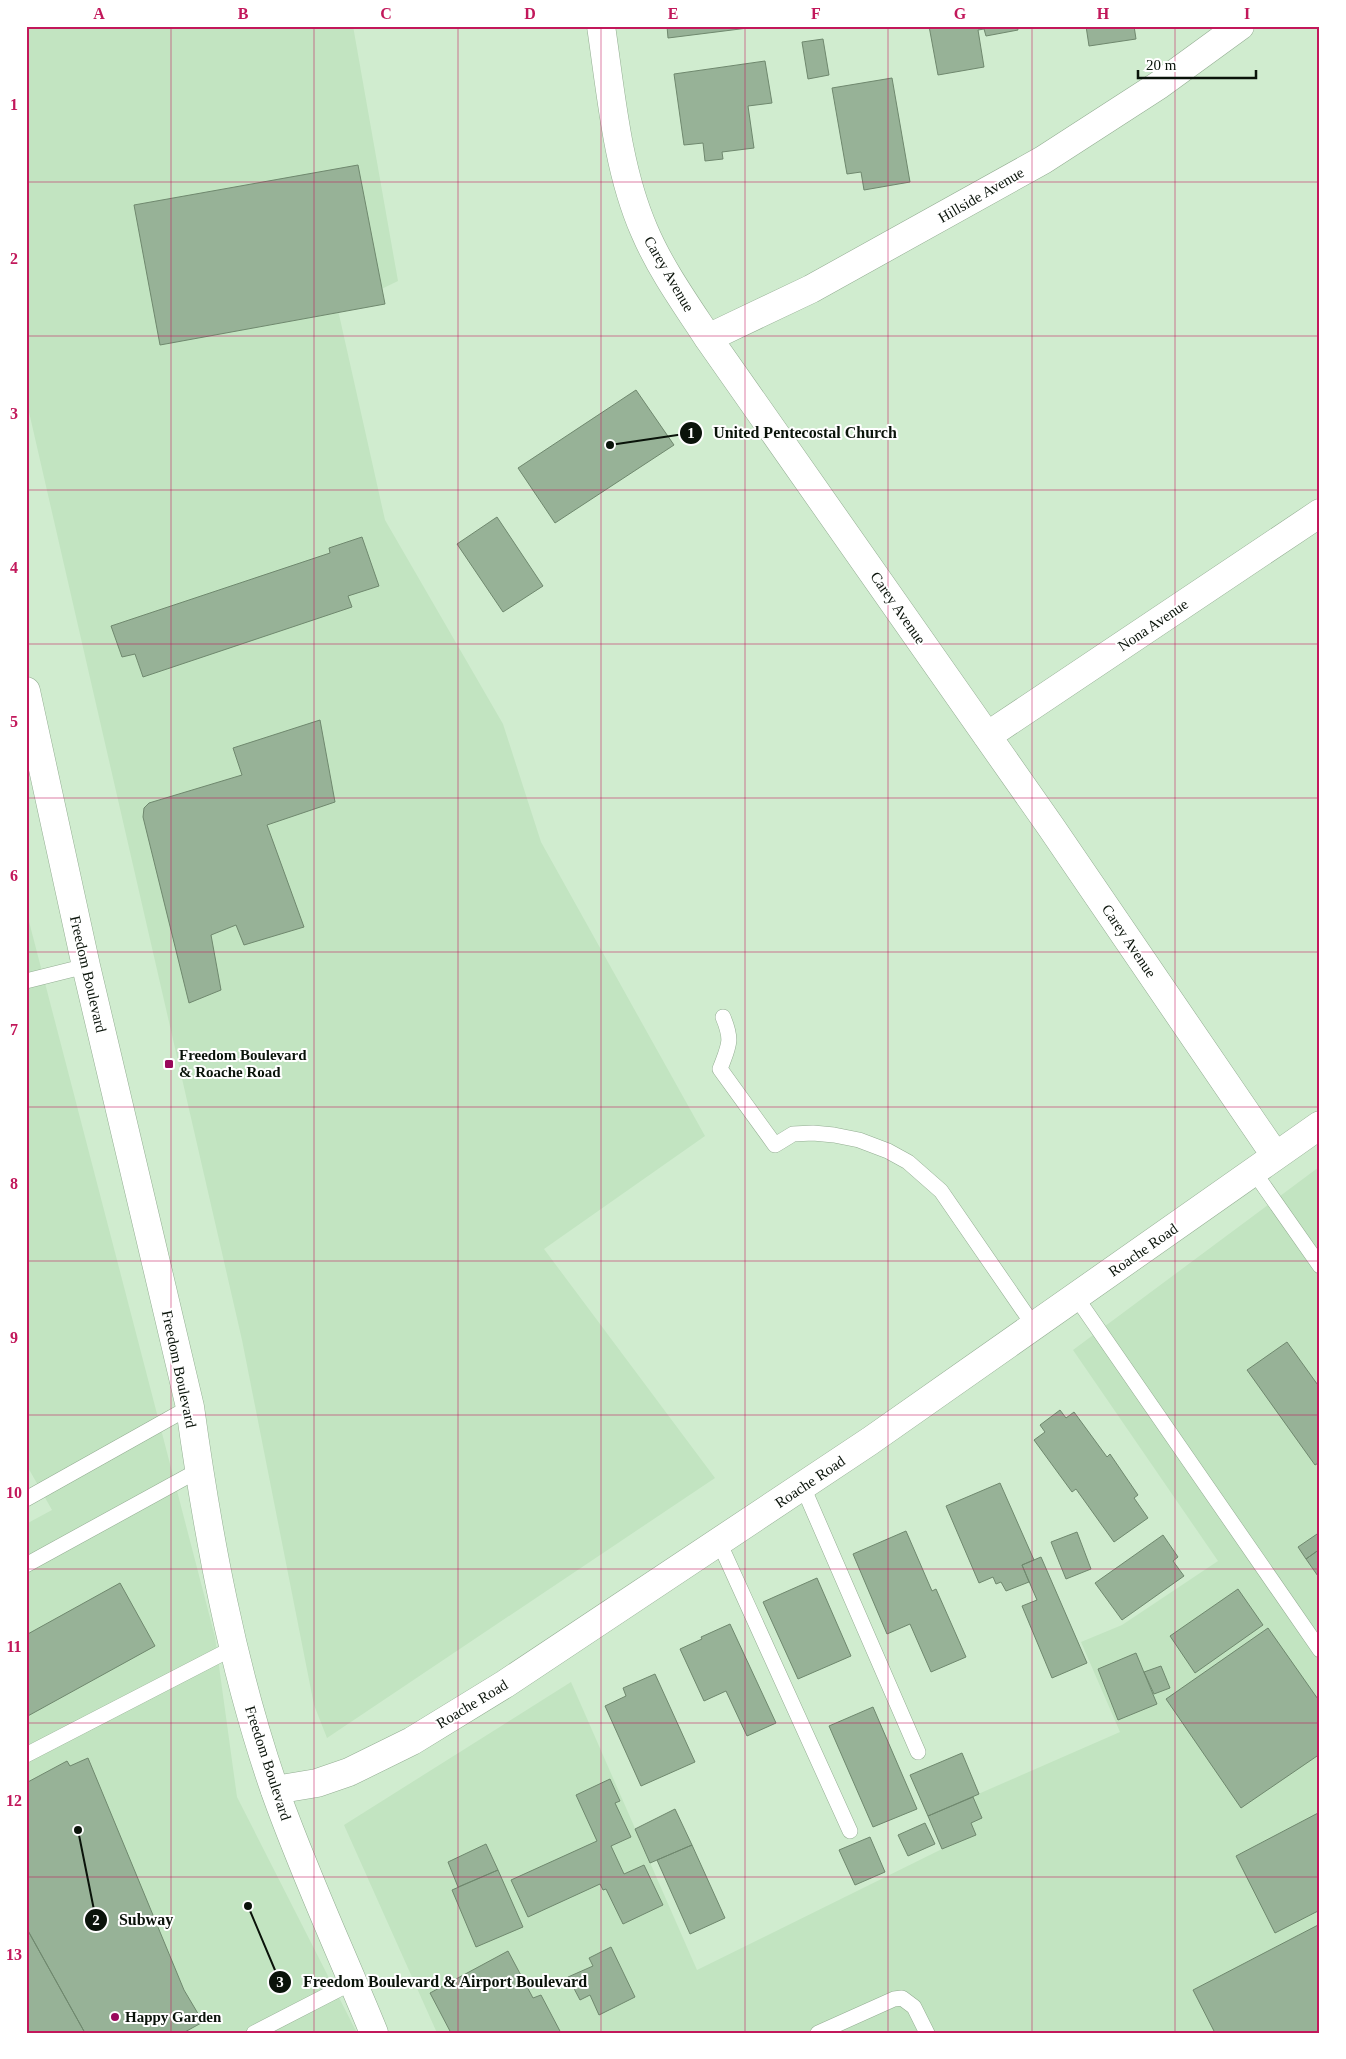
<svg xmlns="http://www.w3.org/2000/svg" width="1346" height="2059" viewBox="0 0 1346 2059" font-family="'Times New Roman',serif">
<style>
.built{fill:#c2e4c1}
.building{fill:#97b297;stroke:#6f886e}
.lines{fill:none;stroke-linecap:round;stroke-linejoin:round}
.service-casing{stroke:#93ad92;stroke-width:16}
.minor-casing{stroke:#93ad92;stroke-width:29}
.secondary-casing{stroke:#93ad92;stroke-width:29}
.service{stroke:#fff;stroke-width:15}
.minor{stroke:#fff;stroke-width:28}
.secondary{stroke:#fff;stroke-width:28}
.grid{fill:none;stroke:#c2185b;stroke-width:1;stroke-opacity:0.55}
.poi-dot{fill:#99095b;stroke:#fff;stroke-width:2}
.labels{text-anchor:middle;dominant-baseline:central;stroke-width:4;stroke-linejoin:round;paint-order:stroke}
.street-label{font-size:15px;fill:#0a130a;stroke:#fff}
.poi-label{font-size:15px;font-weight:bold;fill:#0a130a;stroke:#fff;text-anchor:start}
.leader{fill:none;stroke:#0a130a;stroke-width:2}
.callout-dot{fill:#0a130a;stroke:#fff;stroke-width:2}
.mark-label{font-size:15px;text-anchor:middle;font-weight:bold;fill:#fff}
.callout-label{font-size:16px;text-anchor:middle;font-weight:bold;fill:#0a130a;stroke:#fff;stroke-width:4;stroke-linejoin:round;paint-order:stroke}
.neatline{fill:none;stroke:#c2185b;stroke-width:2}
.grid-label{font-size:16px;text-anchor:middle;font-weight:bold;fill:#c2185b}
</style>
<rect width="100%" height="100%" fill="#d0eccf"/>
<!-- built -->
<path class="built" d="M26,26H353L398,281L338,310L385,520L503,724L541,842L705,1136L544,1249L715,1478L327,1738L314,1705L242,1340L26,399Z
M26,910L215,1637L237,1797L357,2033H26V1524L52,1510L26,1464Z
M1319,1167L1320,2033H437L344,1825L571,1682L697,1970L942,1849L928,1816L1120,1732L1081,1642L1122,1625L1218,1561L1073,1350Z"/>
<!-- building -->
<path class="building" d="M667,26H764L668,38Z
M929,26H1017L1018,30L986,36L984,29L978,30L984,67L938,75Z
M1086,26H1134L1136,39L1089,46Z
M823,39L829,75L808,79L802,42Z
M765,61L772,103L748,106L754,148L722,152L723,159L705,161L703,143L684,145L674,74Z
M892,78L910,182L864,190L861,172L847,174L832,88Z
M358,165L385,304L160,345L134,205Z
M636,390L674,445L555,523L518,468Z
M497,517L543,586L503,612L457,544Z
M362,537L379,586L348,596L352,607L143,677L135,654L122,657L111,626L330,553L329,548Z
M320,720L335,802L267,825L304,927L244,945L236,925L211,935L221,990L189,1003L143,817L144,808L149,803L242,775L233,748Z
M1287,1342L1320,1388V1462L1315,1465L1247,1370Z
M1060,1410L1066,1418L1074,1412L1107,1457L1110,1454L1138,1495L1134,1498L1148,1518L1114,1542L1076,1489L1072,1492L1034,1440L1045,1432L1040,1425Z
M1000,1483L1034,1560L1022,1565L1029,1582L1006,1591L1001,1582L996,1584L993,1577L979,1583L946,1506Z
M906,1531L932,1591L936,1589L966,1657L931,1672L910,1624L887,1634L853,1554Z
M1077,1532L1091,1569L1066,1579L1051,1542Z
M1320,1532V1549L1306,1559L1298,1547Z
M1163,1535L1178,1557L1173,1561L1184,1576L1122,1620L1095,1583Z
M1320,1549V1579L1306,1559Z
M1041,1557L1087,1663L1052,1678L1022,1606L1037,1600L1022,1565Z
M817,1578L851,1656L798,1679L763,1602Z
M120,1583L155,1646L26,1717V1635Z
M1238,1589L1263,1625L1195,1673L1170,1636Z
M730,1624L776,1723L747,1736L726,1691L704,1701L680,1649L702,1639L701,1637Z
M1268,1628L1320,1702V1754L1241,1808L1166,1699Z
M1136,1653L1157,1704L1118,1720L1098,1669Z
M1161,1666L1170,1688L1154,1694L1144,1672Z
M655,1674L695,1762L641,1786L605,1706L626,1696L623,1688Z
M873,1707L917,1809L873,1827L829,1726Z
M962,1753L979,1794L928,1816L910,1775Z
M88,1758L184,1990L203,2022L183,2033H85L26,1927V1783L67,1761L70,1766Z
M610,1779L620,1801L615,1803L631,1837L611,1846L624,1874L644,1865L663,1905L623,1924L606,1889L603,1890L600,1884L528,1917L511,1880L597,1841L576,1795Z
M973,1797L982,1818L971,1823L976,1835L942,1849L928,1816Z
M675,1809L692,1845L650,1863L635,1829Z
M1320,1812V1910L1275,1933L1236,1856Z
M925,1823L935,1844L908,1856L898,1835Z
M870,1837L885,1872L855,1885L839,1850Z
M486,1844L498,1870L458,1887L448,1862Z
M692,1845L725,1918L690,1934L657,1860Z
M498,1870L523,1927L476,1947L452,1890Z
M1320,1924V2033H1215L1193,1990Z
M28,1931L85,2033H26V1932Z
M611,1947L635,1997L599,2015L590,1995L580,2000L568,1977L593,1966L589,1958Z
M508,1951L533,1998L541,1995L561,2033H451L430,1993Z"/>
<g class="lines">
<!-- service casing -->
<g class="service-casing">
<path id="service" d="M26,981L86,966
M723,1017C733,1041 729,1045 720,1069L775,1145L793,1134L813,1133L834,1135L859,1140L888,1151L908,1162L941,1191L1034,1326
M1254,1172L1320,1266
M1076,1297L1320,1650
M803,1487L918,1752
M26,1499L190,1407
M719,1542L850,1831
M26,1565L199,1470
M26,1755L233,1648
M254,2033L353,1982
M818,2033L894,1999L902,1998L914,2007L927,2033"/>
</g>
<!-- minor casing -->
<g class="minor-casing">
<path id="minor" d="M601,26C611,93 617,168 644,230C660,268 685,303 708,338L1051,827L1275,1155
M708,338L811,289L1043,160L1159,85L1240,26
M987,736L1320,513
M275,1790L317,1783L349,1772L412,1741L505,1684L870,1441L1320,1125"/>
</g>
<!-- secondary casing -->
<g class="secondary-casing">
<path id="secondary" d="M26,691L86,966L190,1407C208,1537 232,1667 275,1791C304,1873 341,1952 374,2033"/>
</g>
<!-- service -->
<use href="#service" class="service"/>
<!-- minor -->
<use href="#minor" class="minor"/>
<!-- secondary -->
<use href="#secondary" class="secondary"/>
</g>
<!-- grid -->
<path class="grid" d="M171,26V2033M314,26V2033M458,26V2033M601,26V2033M745,26V2033M888,26V2033M1032,26V2033M1175,26V2033M26,182H1320M26,336H1320M26,490H1320M26,644H1320M26,798H1320M26,952H1320M26,1107H1320M26,1261H1320M26,1415H1320M26,1569H1320M26,1723H1320M26,1877H1320"/>
<!-- markers -->
<g class="poi-dot">
<rect x="164" y="1059" width="10" height="10" rx="2.5"/>
<circle cx="115" cy="2017" r="5"/>
</g>
<g class="labels">
<!-- street labels -->
<g class="street-label">
<text transform="translate(981 195) rotate(-30)">Hillside Avenue</text>
<text transform="translate(669 274) rotate(60)">Carey Avenue</text>
<text transform="translate(898 608) rotate(55)">Carey Avenue</text>
<text transform="translate(1153 625) rotate(-34)">Nona Avenue</text>
<text transform="translate(1129 941) rotate(56)">Carey Avenue</text>
<text transform="translate(88 974) rotate(77)">Freedom Boulevard</text>
<text transform="translate(1143 1250) rotate(-35)">Roache Road</text>
<text transform="translate(179 1369) rotate(78)">Freedom Boulevard</text>
<text transform="translate(810 1482) rotate(-34)">Roache Road</text>
<text transform="translate(472 1704) rotate(-31)">Roache Road</text>
<text transform="translate(268 1763) rotate(72)">Freedom Boulevard</text>
</g>
<!-- poi labels -->
<g class="poi-label">
<text x="179" y="1055">Freedom Boulevard<tspan x="179" dy="17">&amp; Roache Road</tspan></text>
<text x="125" y="2017">Happy Garden</text>
</g>
</g>
<!-- callouts -->
<path class="leader" d="M610 445L691 433M78 1830L96 1920M248 1906L280 1982"/>
<g class="callout-dot">
<circle cx="610" cy="445" r="5"/>
<circle cx="78" cy="1830" r="5"/>
<circle cx="248" cy="1906" r="5"/>
<circle cx="691" cy="433" r="12"/>
<circle cx="96" cy="1920" r="12"/>
<circle cx="280" cy="1982" r="12"/>
</g>
<g class="mark-label">
<text x="691" y="438">1</text>
<text x="96" y="1925">2</text>
<text x="280" y="1987">3</text>
</g>
<g class="callout-label">
<text x="805" y="438">United Pentecostal Church</text>
<text x="146" y="1925">Subway</text>
<text x="445" y="1987">Freedom Boulevard &amp; Airport Boulevard</text>
</g>
<!-- border -->
<rect width="1346" height="2059" fill="none" stroke="#ffffff" stroke-width="55"/>
<!-- scale -->
<path d="M1138 70v8h118v-8" fill="none" stroke="#0a130a" stroke-width="2.5"/>
<text x="1146" y="70" font-size="15" fill="#0a130a" stroke="#ffffff" stroke-width="4" paint-order="stroke">20 m</text>
<rect x="28" y="28" width="1290" height="2004" class="neatline"/>
<g class="grid-label">
<text x="99" y="19">A</text>
<text x="243" y="19">B</text>
<text x="386" y="19">C</text>
<text x="530" y="19">D</text>
<text x="673" y="19">E</text>
<text x="816" y="19">F</text>
<text x="960" y="19">G</text>
<text x="1103" y="19">H</text>
<text x="1247" y="19">I</text>
<text x="14" y="110">1</text>
<text x="14" y="264">2</text>
<text x="14" y="419">3</text>
<text x="14" y="573">4</text>
<text x="14" y="727">5</text>
<text x="14" y="881">6</text>
<text x="14" y="1035">7</text>
<text x="14" y="1189">8</text>
<text x="14" y="1343">9</text>
<text x="14" y="1498">10</text>
<text x="14" y="1652">11</text>
<text x="14" y="1806">12</text>
<text x="14" y="1960">13</text>
</g>
</svg>
